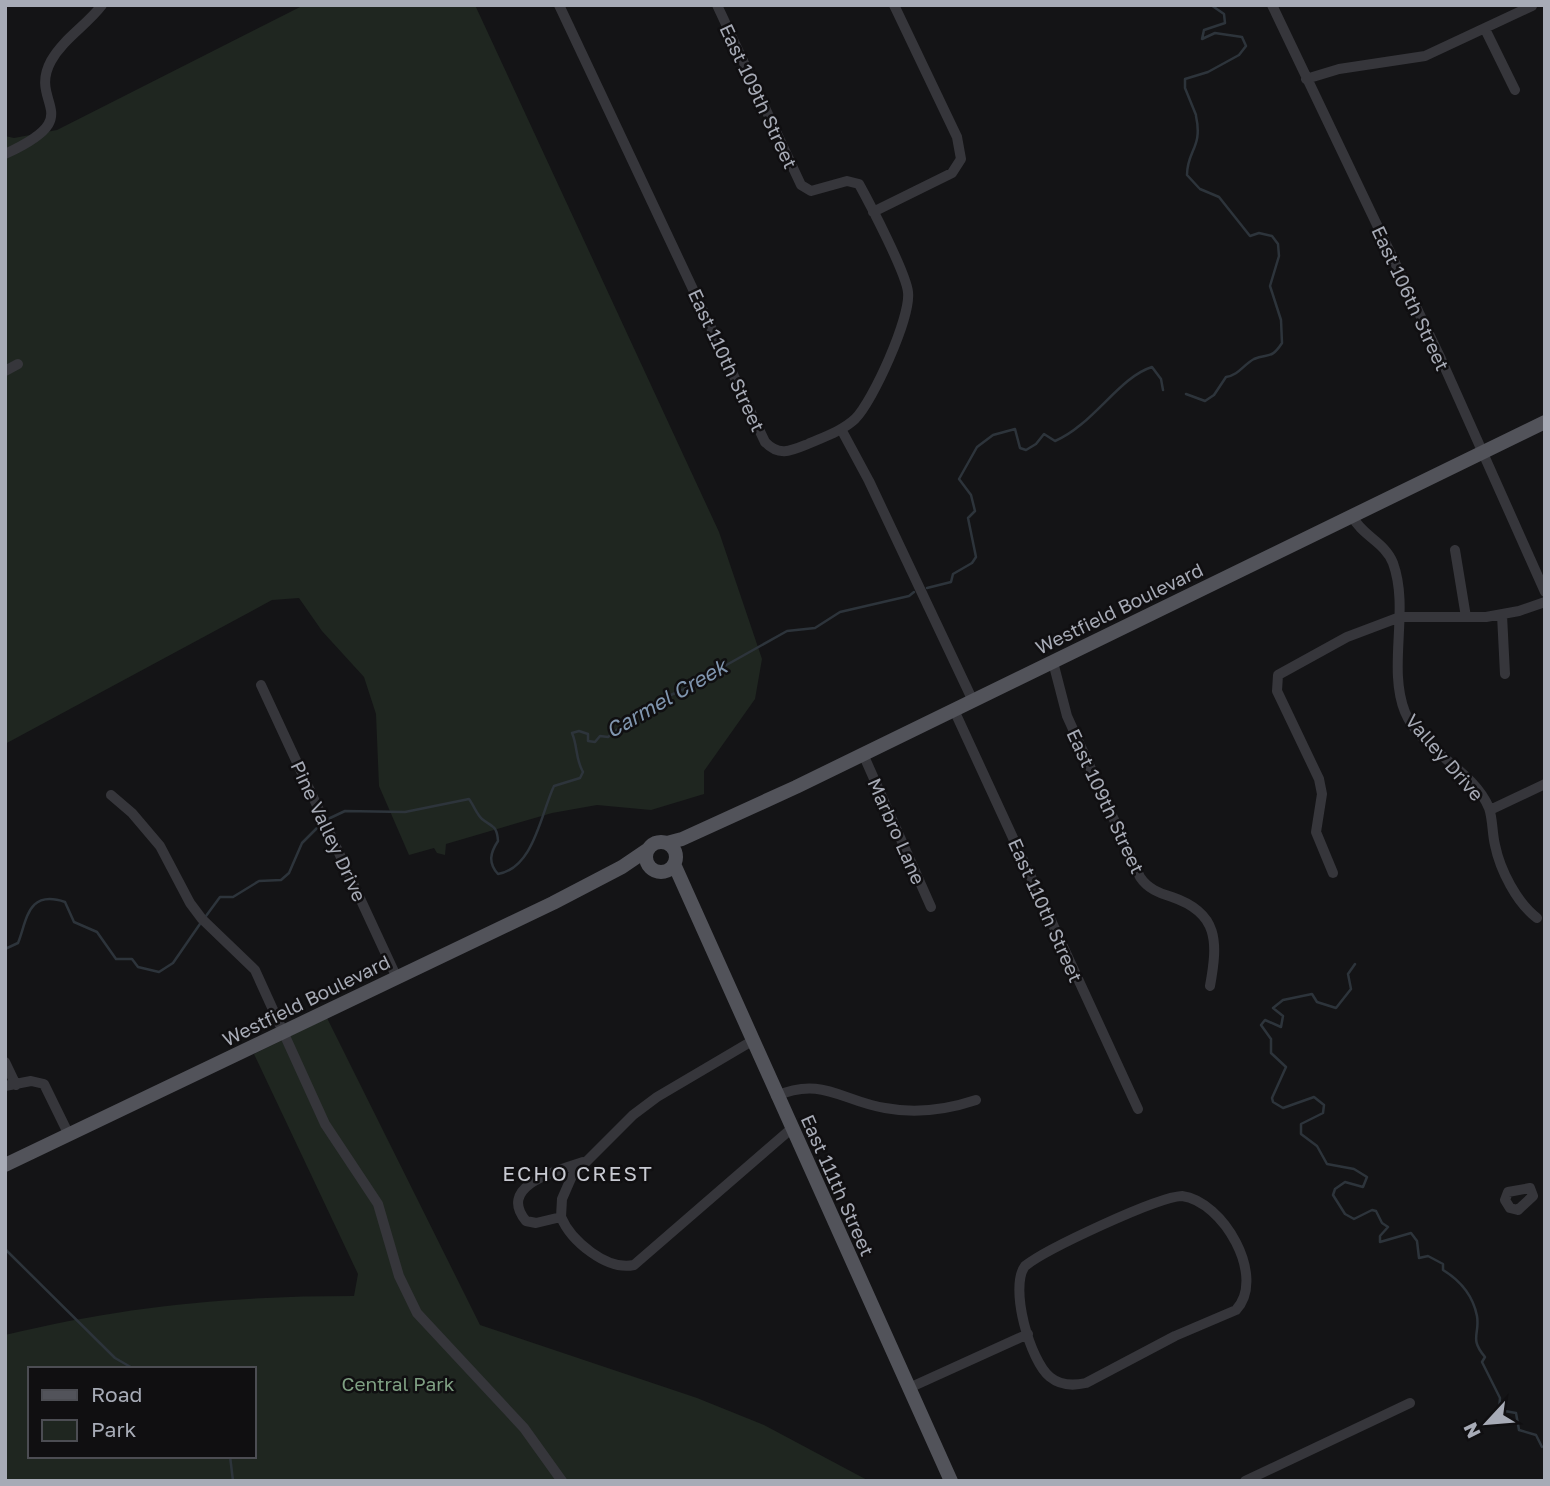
<svg xmlns="http://www.w3.org/2000/svg" width="1550" height="1486" viewBox="0 0 1550 1486" font-family="'Golos Text',sans-serif">
<style>
.green{fill:#1f2620;fill-rule:evenodd}
.lines{fill:none;stroke-linecap:round;stroke-linejoin:round}
.stream{stroke:#2d343b;stroke-width:2.5}
.minor{stroke:#36363b;stroke-width:10}
.major{stroke:#52535a;stroke-width:14}
.labels{text-anchor:middle;dominant-baseline:central;stroke-width:5;stroke-linejoin:round;paint-order:stroke}
.street-label{font-size:19px;fill:#a7abb6;stroke:#100f11}
.park-label{font-size:19px;fill:#7fa083;stroke:#100f11}
.water-label{font-size:21px;font-style:italic;fill:#8096af;stroke:#100f11}
.neighbourhood-label{font-size:21px;letter-spacing:2px;fill:#c8cad2;stroke:#100f11}
</style>
<rect width="100%" height="100%" fill="#141416"/>
<!-- green -->
<path class="green" d="M304,5H475L719,532L762,659L755,699L704,771V794L651,810L597,805L552,813L446,844L445,855L437,853L434,848L409,855L379,786L376,714L364,677L322,631L299,598L272,600L5,744V136L14,138L57,130Z
M327,1018L480,1325L697,1398L764,1425L869,1481H5V1335C125,1306 230,1296 354,1296L358,1274L254,1054ZM30,1369H254V1456H30Z"/>
<g class="lines">
<!-- stream -->
<path class="stream" d="M1196,115L1185,88V79L1208,72L1239,55L1246,46L1242,37L1215,33L1202,39L1204,30L1225,23L1224,14L1211,5
M1196,116C1203,148 1187,150 1187,175L1199,188
M1186,394L1205,401L1214,395L1226,377C1239,375 1243,365 1254,359C1268,353 1271,360 1282,343L1281,320L1270,286L1279,256L1278,244L1272,236L1259,233L1250,236L1219,197L1200,189
M927,588L951,582L953,574L972,563L976,557L968,518L975,511L971,495L959,479L977,447L993,435L1015,429L1020,448L1026,450L1036,444L1044,434L1055,441C1093,425 1119,377 1152,367L1161,379L1163,390
M328,819L345,811L405,812L469,799C473,804 477,815 482,819C492,827 497,825 498,841C490,853 488,863 498,874C534,868 541,813 554,786L580,778L583,772C575,758 578,747 572,733L579,731L588,734V741L595,742L600,736L608,737L646,706L682,690L787,631L815,628L840,612L909,596L914,592
M206,916L220,897H233L259,881L281,880L289,873L302,843L322,823
M5,949L18,943C27,921 27,889 65,902L74,922L97,932L116,959H132L138,967L159,972L173,963L202,921
M1355,964L1348,974L1351,989L1336,1008L1317,1002L1312,994L1283,1000L1273,1008L1283,1016L1281,1027L1265,1020L1261,1025L1271,1039V1053L1286,1067L1272,1098L1273,1102L1283,1108L1314,1097L1324,1105L1323,1113L1301,1124V1134L1317,1146L1327,1164L1354,1169L1367,1177L1363,1187L1345,1182L1335,1189L1333,1195L1345,1214L1354,1219L1372,1210L1376,1211L1382,1223L1388,1227L1380,1236V1242L1411,1233L1417,1241L1419,1258L1428,1256L1443,1264V1270C1461,1281 1473,1296 1477,1316C1480,1335 1469,1338 1485,1357L1482,1362L1500,1398L1499,1410L1516,1413L1519,1430L1536,1435L1542,1447
M5,1249L115,1358L134,1369
M230,1456L233,1481"/>
<!-- minor -->
<path class="minor" d="M559,5L765,442C779,457 791,451 808,444C824,437 842,431 855,419C873,401 911,317 908,292C906,273 870,204 859,184L847,181L811,191L801,185L717,5
M1272,5L1441,359L1545,592
M1485,29L1515,90
M1306,79L1339,69L1425,56L1532,6
M5,154C90,115 27,105 51,61C63,39 87,25 102,5
M873,212L952,173L961,159L957,137L894,5
M5,371L18,364
M841,429L869,481L973,701
M1352,516C1362,536 1385,542 1393,563C1410,610 1387,667 1405,712C1421,751 1473,769 1489,808C1493,820 1492,833 1495,845C1500,870 1517,903 1537,918
M1455,550L1466,617
M1502,615L1505,674
M1053,662L1067,716L1140,877C1148,889 1159,893 1172,897C1219,913 1218,942 1210,986
M261,685L397,978
M954,710L1138,1109
M863,754L931,907
M111,795L132,813L160,846L190,903L202,919L255,970L325,1124L378,1204L399,1276L417,1313L524,1428L562,1481
M1490,810L1545,784
M1333,873L1316,832L1322,794L1319,779L1277,691L1278,675L1347,637L1400,617H1486L1519,611L1545,602
M5,1062L16,1085
M5,1086L31,1081L44,1084L69,1135
M776,1096C822,1076 842,1101 885,1108C917,1114 946,1110 976,1100
M1530,1188L1533,1196L1518,1210L1510,1208L1505,1200L1508,1192Z
M1182,1196C1223,1201 1267,1277 1236,1310L1175,1336L1086,1383C1073,1386 1061,1386 1050,1377C1030,1361 1009,1287 1025,1266C1046,1249 1157,1197 1182,1196Z
M561,1217C571,1241 607,1271 634,1265L791,1129
M561,1217L562,1199L572,1176L633,1115L657,1097L752,1041
M561,1217L536,1223L526,1221C496,1185 559,1170 583,1162
M909,1388L1028,1334
M1245,1481L1410,1403"/>
<!-- major -->
<path class="major" d="M646 857a15 15 0 1 1 30 0a15 15 0 1 1-30 0Z
M667,843L682,839L796,787L1545,422
M674,864L951,1481
M5,1165L553,903L622,867L647,850"/>
</g>
<g class="labels">
<!-- street labels -->
<g class="street-label">
<text transform="translate(759 96) rotate(65)">East 109th Street</text>
<text transform="translate(1411 298) rotate(65)">East 106th Street</text>
<text transform="translate(727 360) rotate(65)">East 110th Street</text>
<text transform="translate(1119 608) rotate(-26)">Westfield Boulevard</text>
<text transform="translate(1445 757) rotate(49)">Valley Drive</text>
<text transform="translate(1106 801) rotate(65)">East 109th Street</text>
<text transform="translate(329 831) rotate(65)">Pine Valley Drive</text>
<text transform="translate(897 831) rotate(66)">Marbro Lane</text>
<text transform="translate(1046 910) rotate(66)">East 110th Street</text>
<text transform="translate(306 1000) rotate(-26)">Westfield Boulevard</text>
<text transform="translate(838 1185) rotate(66)">East 111th Street</text>
</g>
<!-- park labels -->
<g class="park-label">
<text x="398" y="1383">Central Park</text>
</g>
<!-- water labels -->
<g class="water-label">
<text transform="translate(666 698) rotate(-30)">Carmel Creek</text>
</g>
<!-- neighbourhood labels -->
<g class="neighbourhood-label">
<text x="578" y="1173">ECHO CREST</text>
</g>
</g>
<!-- border -->
<rect width="1550" height="1486" fill="none" stroke="#a7abb6" stroke-width="14"/>
<!-- legend -->
<rect x="28" y="1367" width="228" height="91" fill="#100f11" stroke="#4c4d53" stroke-width="2"/>
<rect x="42" y="1390" width="35" height="10" fill="#52535a" stroke="#4c4d53" stroke-width="2"/>
<text x="91" y="1402" font-size="21" fill="#a7abb6">Road</text>
<rect x="42" y="1420" width="35" height="21" fill="#1f2620" stroke="#4c4d53" stroke-width="2"/>
<text x="91" y="1437" font-size="21" fill="#a7abb6">Park</text>
<!-- north arrow -->
<g transform="translate(1487 1423) rotate(244)" stroke="#100f11" stroke-width="5" paint-order="stroke">
<path d="M0-5L12 26L0 18L-12 26Z" fill="#a7abb6"/>
<text y="-10" font-size="19" font-weight="bold" text-anchor="middle" fill="#a7abb6">N</text>
</g>
</svg>
